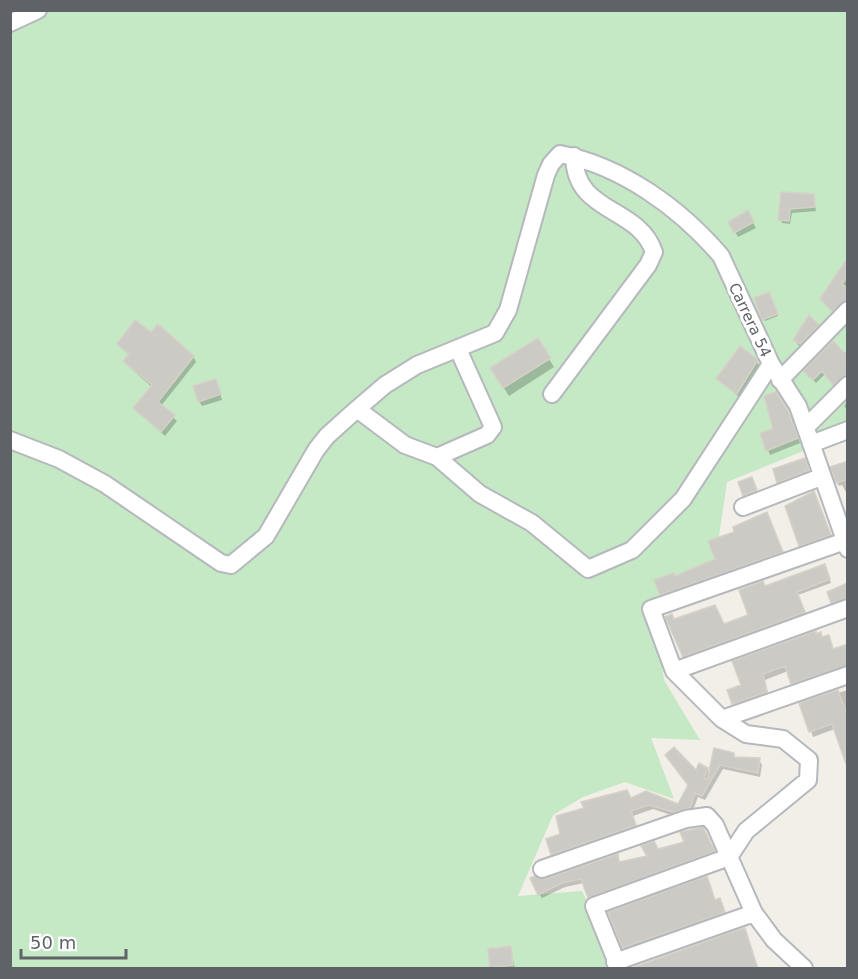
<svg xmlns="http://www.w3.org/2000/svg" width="858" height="979" viewBox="0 0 858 979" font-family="'DejaVu Sans',sans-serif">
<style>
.green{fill:#c5e8c5}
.shadow{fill:#0003}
.building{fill:#cccac5;stroke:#d6d1c6;stroke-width:1.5}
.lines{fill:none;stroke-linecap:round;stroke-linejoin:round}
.minor-casing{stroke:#b5b8bc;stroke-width:20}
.minor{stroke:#fff;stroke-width:16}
.labels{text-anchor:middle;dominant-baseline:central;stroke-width:6;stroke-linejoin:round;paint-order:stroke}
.street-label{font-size:15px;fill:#5f6368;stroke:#fff}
</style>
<rect width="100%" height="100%" fill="#f1efe8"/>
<!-- green -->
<path class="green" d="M10,11H847V433L727,482L716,557L655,613L664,680L700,740L651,738L674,799L625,782L583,797L553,815L518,896L582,891L619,968H11Z"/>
<!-- shadow -->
<path class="shadow" d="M783,194L813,195L816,211L792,213L790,224L782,223L780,219Z
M747,212L756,228L738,237L730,222Z
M848,262V304L835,314L822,299Z
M768,294L778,316L765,321L764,319Z
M817,326L820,331L803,349L798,345L795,340Z
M151,334L193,356L196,362L161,406L177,421L165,436L134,409L152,387L128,366L125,361L130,356L118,345Z
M537,340L554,367L509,396L492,369Z
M848,351L847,379L836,388L826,373L816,383L805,372Z
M756,361L759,365L739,397L718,379Z
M218,386L222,400L202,406L199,401Z
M776,394L791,417L800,443L770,455L768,450L775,430Z
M848,402V411L844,406Z
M848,462V496L842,485L839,486L837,482Z
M807,464L810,475L781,486L778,482Z
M754,484L759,496L748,500L745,495Z
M815,497L832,539L802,549L800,545Z
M768,518L784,556L664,598L661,594L716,560L736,532Z
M826,569L831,583L798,595L805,616L686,659L674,620L723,625L750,616L765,587Z
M848,585V600L834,604L829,593Z
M816,635L834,651L848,646V670L795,688L788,671L765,680L769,697L736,709L729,691L743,686Z
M848,690V761L835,729L813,737L801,704Z
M733,754L735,759L759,760L762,765L760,777L723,769L705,800L698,797L692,813L677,817L653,809L633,816L638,830L556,859L553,854L562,835L631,800L679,805L696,772L707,769L710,773Z
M702,829L716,856L590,902L584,883L565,887L542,898L539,894L546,880L617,856L620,863L649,857L658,851L686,843Z
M706,878L715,901L722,905L727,918L627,953L610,913Z
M510,948L515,968H491Z"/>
<!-- building -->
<path class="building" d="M781,192L814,194L815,207L790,209L789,221L778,220Z
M748,210L754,222L734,233L728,222Z
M848,257V276L842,284L848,289V300L832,311L820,299Z
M769,292L778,314L762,320L754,298Z
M809,315L819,325L800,344L793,340Z
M135,320L151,332L158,324L194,356L158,402L175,415L161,432L133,408L152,385L123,361L129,354L117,344Z
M538,338L551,358L503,388L490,368Z
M833,341L848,357V375L833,385L822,371L813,380L803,371Z
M740,346L758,360L737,394L716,379Z
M216,379L221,394L198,402L193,386Z
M776,392L788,411L798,438L766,451L760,433L773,429L764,396Z
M805,458L809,470L777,483L773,469Z
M848,461V479L836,483L830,467Z
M752,477L757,490L743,496L738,482Z
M814,491L831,535L799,546L785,506Z
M767,512L783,552L660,595L654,580L674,573L675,576L715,559L708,541L734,532L733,527Z
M825,564L830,579L797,592L805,612L683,657L665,617L672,614L674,619L715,605L724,624L748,615L739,590L763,581L765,586Z
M848,583V598L831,603L827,592Z
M816,631V634L821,632L822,637L829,635L833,649L848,644V665L791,684L785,666L763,674L767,692L732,704L727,690L741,685L732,661Z
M838,690L848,717L846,764L832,724L809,732L799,703Z
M674,747L696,770L699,763L708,768L704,777L707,780L714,748L734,753V757L760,758L758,773L720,765L702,796L695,793L690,808L673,812L649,805L631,811L636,825L551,855L546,839L560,834L556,816L584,808L581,802L627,790L631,798L646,791L678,804L688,785L665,755Z
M703,827L715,851L588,898L581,879L562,883L538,895L530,878L534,876L545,879L618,854L619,862L647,856L641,846L654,841L658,849L684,842L680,832Z
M707,876L715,900L720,898L725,912L622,948L608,912Z
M745,928L758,969H629L732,932Z
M511,946L513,965L490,968L488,949Z"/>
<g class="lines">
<!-- minor casing -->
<g class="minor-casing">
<path id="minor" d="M10,23L38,10
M780,380L848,310
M552,394L648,265L654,252C638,205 575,215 574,156
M357,409L405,445L437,457L480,494L532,523L588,569L632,550L683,499L771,364
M806,427L848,385
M10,440L59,459L105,484L221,563L231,565L266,536L316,450L327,436L357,409L385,385L417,365L495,333L508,310L546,175L551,164L560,154C622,166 680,208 721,256L771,364L798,406L848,549
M811,444L848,430
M437,457L487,435L493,427L458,349
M743,507L821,477
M674,671L848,608
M722,719L848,675
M542,869L686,819L707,816L715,825L754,913L774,940L804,968
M615,962L754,913
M619,968L594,906L729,857L746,831L808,780L809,760L783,739L746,734L722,719L674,671L651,609L845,541"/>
</g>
<!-- minor -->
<use href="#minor" class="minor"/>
</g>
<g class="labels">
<!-- street labels -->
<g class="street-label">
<text transform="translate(750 320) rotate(65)">Carrera 54</text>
</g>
</g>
<!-- border -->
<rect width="858" height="979" fill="none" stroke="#5f6368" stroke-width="24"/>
<!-- scale -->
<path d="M21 949v9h105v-9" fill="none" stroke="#5f6368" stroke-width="3"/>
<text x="30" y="949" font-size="18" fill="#5f6368" stroke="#ffffff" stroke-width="4.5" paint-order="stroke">50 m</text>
</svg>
